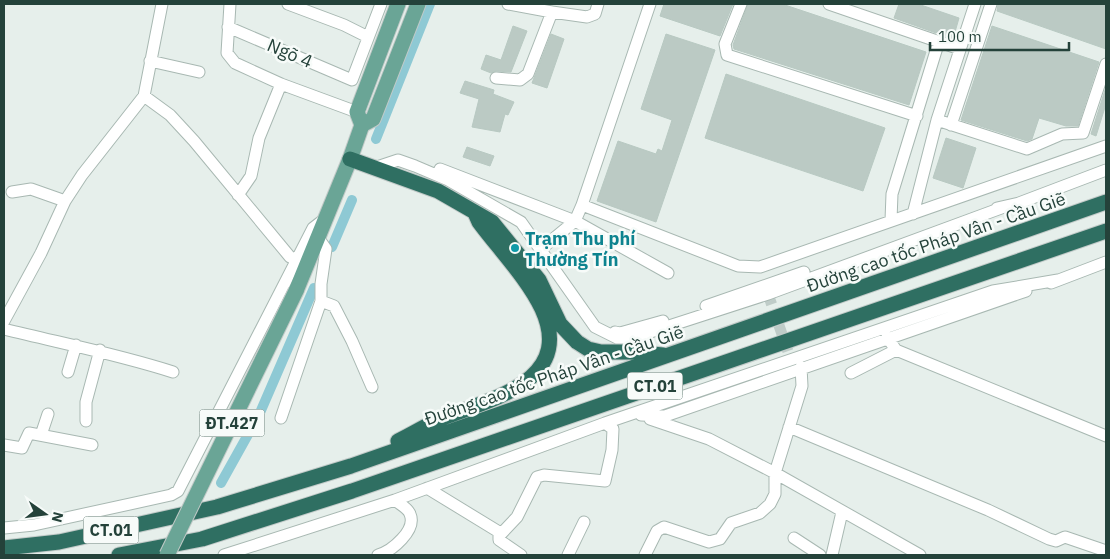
<svg xmlns="http://www.w3.org/2000/svg" width="1110" height="559" viewBox="0 0 1110 559" font-family="'IBM Plex Sans',sans-serif">
<style>
.lines{fill:none;stroke-linecap:round;stroke-linejoin:round}
.canal{stroke:#8ec9d4;stroke-width:10}
.building{fill:#bbcac4;stroke:#b8c9c2}
.minor-tunnel{stroke:#bfccc8;stroke-width:11;stroke-dasharray:11 5.5;stroke-linecap:butt}
.minor-casing{stroke:#a8b8b2;stroke-width:13}
.major-casing{stroke:#c2cac8;stroke-width:17}
.highway-casing{stroke:#c2cac8;stroke-width:17}
.minor{stroke:#fff;stroke-width:11}
.major{stroke:#6aa596;stroke-width:15}
.highway{stroke:#2f6f62;stroke-width:15}
.major-bridge-casing{stroke:#c2cac8;stroke-width:17;stroke-linecap:butt}
.major-bridge{stroke:#6aa596;stroke-width:15}
.culture-dot{fill:#0f9aa8;stroke:#f7fbf9;stroke-width:2}
.labels{text-anchor:middle;dominant-baseline:central;stroke-width:5;stroke-linejoin:round;paint-order:stroke}
.shield{fill:#f7fbf9;stroke:#637a73;stroke-width:1}
.shield-label{font-size:16px;font-weight:bold;fill:#24423a}
.street-label{font-size:18px;fill:#24423a;stroke:#f7fbf9}
.culture-label{font-size:18px;font-weight:bold;fill:#0d838f;stroke:#f7fbf9;text-anchor:start}
</style>
<rect width="100%" height="100%" fill="#e6efeb"/>
<g class="lines">
<!-- canal -->
<path class="canal" d="M376,139L430,4
M332,247L352,200
M221,483L259,415L314,288"/>
</g>
<!-- building -->
<path class="building" d="M664,4H733L720,36L660,16Z
M748,4H782L926,52L909,105L734,49L733,45Z
M899,4H918L959,18L953,39L894,18Z
M998,4H1106V49L997,11Z
M513,26L527,31L511,72L496,71L491,73L481,69L486,55L501,60Z
M992,26L1099,62L1078,126H1066L1039,118L1032,139L1027,141L961,120Z
M551,34L564,39L547,88L532,83Z
M666,34L715,50L656,222L597,201L618,141L656,154L658,149L662,151L672,120L641,109Z
M726,74L885,128L863,191L705,138Z
M465,81L494,90L493,94L514,102L508,115L505,114L500,132L472,127L479,99L460,93Z
M1106,87V104L1096,136L1091,134Z
M946,138L976,148L963,188L933,178Z
M467,147L494,156L490,166L463,157Z"/>
<g class="lines">
<!-- minor-tunnel -->
<path class="minor-tunnel" d="M768,294L791,360"/>
<!-- minor casing -->
<g class="minor-casing">
<path id="minor" d="M230,4L227,53L235,63L281,84L357,112
M288,4L344,25L368,37
M650,4L582,205L738,266L760,267L1106,146
M741,4L725,44L727,55L917,116
M829,4L960,49
M552,12L587,17L595,14L598,4
M228,27L352,80L381,4
M150,61L199,72
M496,78L520,80L528,74L552,12L508,4
M144,96L170,115L194,141L290,257L297,259
M937,120L1027,149L1062,134L1083,133L1106,64
M951,125L991,4
M374,168L398,160L415,166L448,180L521,222L595,327L617,338H632L768,294L1004,207
M440,169L575,221L668,273
M12,192L31,189L65,201
M238,195L251,176L259,138L281,84
M997,208L1019,203L1106,170
M913,214L937,120L975,4
M891,220L892,194L939,41
M541,249L575,221L582,205
M1051,283L1106,262
M321,301L334,306L352,341L372,387
M706,306L804,272
M4,321L41,253L65,201L82,175L144,96L162,4
M4,329C60,343 117,354 173,372
M615,332L620,333L663,321
M887,337L896,350L1106,436
M68,372L76,345
M851,373L896,350
M641,415L665,416L1026,291
M281,418L321,301V284L326,249L319,239
M650,419L709,439L775,473L920,555
M86,421V402L100,350
M789,427L988,510L1049,539L1056,541L1065,537L1106,551
M41,435L48,414
M4,445L22,448L29,433L92,445
M427,488L499,532V540L521,555
M4,528L34,525L171,495L178,491L313,228L326,218
M500,535L517,517L537,477L544,475L605,481L612,450L613,429L605,423
M794,538L820,555
M224,555L395,500L605,423L993,291L1058,280
M378,555C392,551 417,530 410,514C408,508 399,504 395,500
M568,555L584,522
M645,555L657,531L664,527L709,542L720,539L731,523L760,513L770,504L775,494V473L802,386L801,367
M832,555L842,512"/>
</g>
<!-- major casing -->
<g class="major-casing">
<path id="major" d="M362,125L373,119L418,4
M296,291L350,159L362,125L357,112L398,4"/>
</g>
<!-- highway casing -->
<g class="highway-casing">
<path id="highway" d="M350,159L438,191L492,222L539,280L560,324L577,342L588,349L601,352H630L663,355
M398,441C413,434 428,424 443,418C491,399 575,381 542,309C528,279 499,249 479,222L475,213
M4,548L59,542L217,507L351,466L1106,202
M119,555L202,539L352,491L1106,231"/>
</g>
<!-- minor -->
<use href="#minor" class="minor"/>
<!-- major -->
<use href="#major" class="major"/>
<!-- highway -->
<use href="#highway" class="highway"/>
<!-- major-bridge casing -->
<g class="major-bridge-casing">
<path id="major-bridge" d="M167,555L296,291"/>
</g>
<!-- major-bridge -->
<use href="#major-bridge" class="major-bridge"/>
</g>
<!-- markers -->
<circle class="culture-dot" cx="515" cy="248" r="5"/>
<g class="labels">
<!-- shield labels -->
<g class="shield">
<rect x="627.5" y="372.5" width="55" height="27" rx="4"/>
<rect x="199.5" y="409.5" width="65" height="27" rx="4"/>
<rect x="83.5" y="516.5" width="55" height="27" rx="4"/>
</g>
<g class="shield-label">
<text x="655" y="386">CT.01</text>
<text x="232" y="423">ĐT.427</text>
<text x="111" y="530">CT.01</text>
</g>
<!-- street labels -->
<g class="street-label">
<text transform="translate(290 53) rotate(23)">Ngõ 4</text>
<text transform="translate(936 242) rotate(-19)">Đường cao tốc Pháp Vân - Cầu Giẽ</text>
<text transform="translate(554 375) rotate(-19)">Đường cao tốc Pháp Vân - Cầu Giẽ</text>
</g>
<!-- culture labels -->
<g class="culture-label">
<text x="525" y="238">Trạm Thu phí<tspan x="525" dy="21">Thường Tín</tspan></text>
</g>
</g>
<!-- border -->
<rect width="1110" height="559" fill="none" stroke="#24423a" stroke-width="10"/>
<!-- north arrow -->
<g transform="translate(45 514) rotate(104)" stroke="#f7fbf9" stroke-width="4" paint-order="stroke">
<path d="M0-4L9 19L0 12L-9 19Z" fill="#24423a"/>
<text y="-8" font-size="14" font-weight="bold" text-anchor="middle" fill="#24423a">N</text>
</g>
<!-- scale -->
<path d="M930 42v8h139v-8" fill="none" stroke="#24423a" stroke-width="2.5"/>
<text x="938" y="42" font-size="15" fill="#24423a" stroke="#f7fbf9" stroke-width="4" paint-order="stroke">100 m</text>
</svg>
